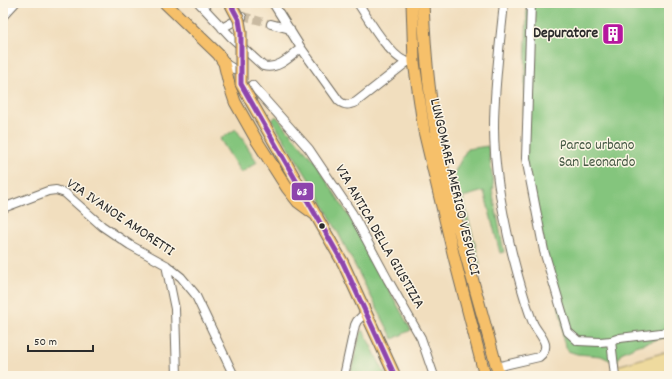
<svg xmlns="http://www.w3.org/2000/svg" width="672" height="379" viewBox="0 0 672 379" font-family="Dekko,sans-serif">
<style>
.green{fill:#84c57d;stroke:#587854}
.sand{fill:#eeda9e;stroke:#8c8264}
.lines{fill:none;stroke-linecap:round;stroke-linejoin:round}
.minor-tunnel{stroke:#c9baa1;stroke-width:8;stroke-dasharray:8 4;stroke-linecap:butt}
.minor-casing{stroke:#706a5e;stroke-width:10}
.major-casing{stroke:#706a5e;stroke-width:13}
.minor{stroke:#fff;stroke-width:8}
.major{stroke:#f6c06b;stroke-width:11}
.major-bridge-casing{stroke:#706a5e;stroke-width:13;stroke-linecap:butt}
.major-bridge{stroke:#f6c06b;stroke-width:11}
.bus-1-casing{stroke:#fcf5e5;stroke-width:8}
.bus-1{stroke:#8e44ad;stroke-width:5}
.bus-dot{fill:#2b2b2b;stroke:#fcf5e5;stroke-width:1.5}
.labels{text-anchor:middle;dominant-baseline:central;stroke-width:3;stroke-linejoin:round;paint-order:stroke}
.poi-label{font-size:15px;font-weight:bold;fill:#2b2b2b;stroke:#fcf5e5;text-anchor:end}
.park-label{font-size:15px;fill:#465944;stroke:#fcf5e5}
.street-label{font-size:15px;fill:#2b2b2b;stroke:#fcf5e5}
.line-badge{stroke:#fcf5e5;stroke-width:1.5}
.badge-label{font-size:11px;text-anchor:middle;font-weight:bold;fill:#fff}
</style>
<rect width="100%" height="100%" fill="#fcf5e5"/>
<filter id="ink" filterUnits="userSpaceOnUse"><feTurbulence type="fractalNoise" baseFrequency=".025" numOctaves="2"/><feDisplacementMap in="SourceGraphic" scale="8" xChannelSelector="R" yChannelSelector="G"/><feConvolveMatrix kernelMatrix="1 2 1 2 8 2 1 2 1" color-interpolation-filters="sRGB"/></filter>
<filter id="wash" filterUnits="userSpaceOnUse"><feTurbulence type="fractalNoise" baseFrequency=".012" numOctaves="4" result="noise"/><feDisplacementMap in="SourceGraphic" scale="16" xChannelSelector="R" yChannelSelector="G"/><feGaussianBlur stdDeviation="0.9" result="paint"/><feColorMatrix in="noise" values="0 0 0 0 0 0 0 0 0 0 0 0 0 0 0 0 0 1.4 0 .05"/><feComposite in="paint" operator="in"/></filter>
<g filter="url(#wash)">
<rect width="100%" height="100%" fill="#f1debe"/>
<!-- green -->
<path class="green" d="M527,3H669V336L636,346L621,353L616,363L601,356L577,354L568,351L563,340L562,321L523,158Z
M276,116L315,162L350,218L411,330L393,339L318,194L272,120Z
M236,129L257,162L241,173L220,139Z
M488,146L494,188L492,189L504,252L500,253L484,191L463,197L480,264L477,265L454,173L467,149Z
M363,330L386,376H350L360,335Z"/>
<!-- sand -->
<path class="sand" d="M669,351V376H618L616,363L620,365Z"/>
</g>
<g filter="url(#ink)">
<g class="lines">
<!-- minor-tunnel -->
<path class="minor-tunnel" d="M243,16L271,24"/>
<!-- minor casing -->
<g class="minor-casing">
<path id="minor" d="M199,3L231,37L263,66C278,70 290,57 301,48
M273,3L301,48L339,101C345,106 349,105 356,102L407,62
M358,3C367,17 393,63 410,62
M531,3L526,158L544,251L568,332L578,341L600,342L611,341L620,338L669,332
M3,16L15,3
M271,24L290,29
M222,28L242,17
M224,63L234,69
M252,85L309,149L352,213L388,280L421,338L434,376
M3,208L48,191L56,190L65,193L102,226L130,245L166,265L181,277L195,294L234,376
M166,265L175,309L177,376
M611,341L615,376
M496,367L539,357C544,353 546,349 545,344C543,336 536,330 533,323C524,300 518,276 512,253C502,212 494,169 494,127C494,86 500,44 504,3
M344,376L355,325L357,321L365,313"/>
</g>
<!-- major casing -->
<g class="major-casing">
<path id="major" d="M165,3L218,54L224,63L229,84L235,102L257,141L287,188L298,202L317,216
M412,3L414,62L424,131L454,257L485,376
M423,3C425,55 430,108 441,159C458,232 480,304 499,376
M276,145L343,263L395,376"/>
</g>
<!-- minor -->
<use href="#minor" class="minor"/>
<!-- major -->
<use href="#major" class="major"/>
<!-- major-bridge casing -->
<g class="major-bridge-casing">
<path id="major-bridge" d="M230,3L239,20L241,32V84L276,145"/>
</g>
<!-- major-bridge -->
<use href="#major-bridge" class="major-bridge"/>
<!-- bus-1 casing -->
<g class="bus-1-casing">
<path id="bus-1" d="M230,3L239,20L241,32V84L343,263L395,376"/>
</g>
<!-- bus-1 -->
<use href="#bus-1" class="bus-1"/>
</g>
</g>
<!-- icons -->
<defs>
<g id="building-square" transform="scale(1.15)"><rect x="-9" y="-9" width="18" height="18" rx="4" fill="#b5179e" stroke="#fcf5e5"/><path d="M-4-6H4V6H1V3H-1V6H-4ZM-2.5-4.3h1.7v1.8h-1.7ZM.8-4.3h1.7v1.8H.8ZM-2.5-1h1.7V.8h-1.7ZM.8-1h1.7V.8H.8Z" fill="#fff"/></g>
</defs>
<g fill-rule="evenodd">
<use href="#building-square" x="613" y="34"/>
</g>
<!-- markers -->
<circle class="bus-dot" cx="322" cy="226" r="3.5"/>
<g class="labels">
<!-- poi labels -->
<g class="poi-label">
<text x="598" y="34">Depuratore</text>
</g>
<!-- park labels -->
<g class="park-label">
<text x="597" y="146">Parco urbano<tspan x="597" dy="17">San Leonardo</tspan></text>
</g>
<!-- street labels -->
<g class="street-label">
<text transform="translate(454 187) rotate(77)">LUNGOMARE AMERIGO VESPUCCI</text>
<text transform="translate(120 218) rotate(34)">VIA IVANOE AMORETTI</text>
<text transform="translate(379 237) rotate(60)">VIA ANTICA DELLA GIUSTIZIA</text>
</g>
</g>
<rect class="line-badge" x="291" y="182" width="23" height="19" rx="4" fill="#8e44ad"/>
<g class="badge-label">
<text x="302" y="195">63</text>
</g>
<!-- margin -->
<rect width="672" height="379" fill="none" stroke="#fcf5e5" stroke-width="16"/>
<!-- scale -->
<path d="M28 345v6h65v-6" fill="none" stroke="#2b2b2b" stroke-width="2"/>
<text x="34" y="345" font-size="12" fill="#2b2b2b" stroke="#fcf5e5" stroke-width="3" paint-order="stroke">50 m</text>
</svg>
